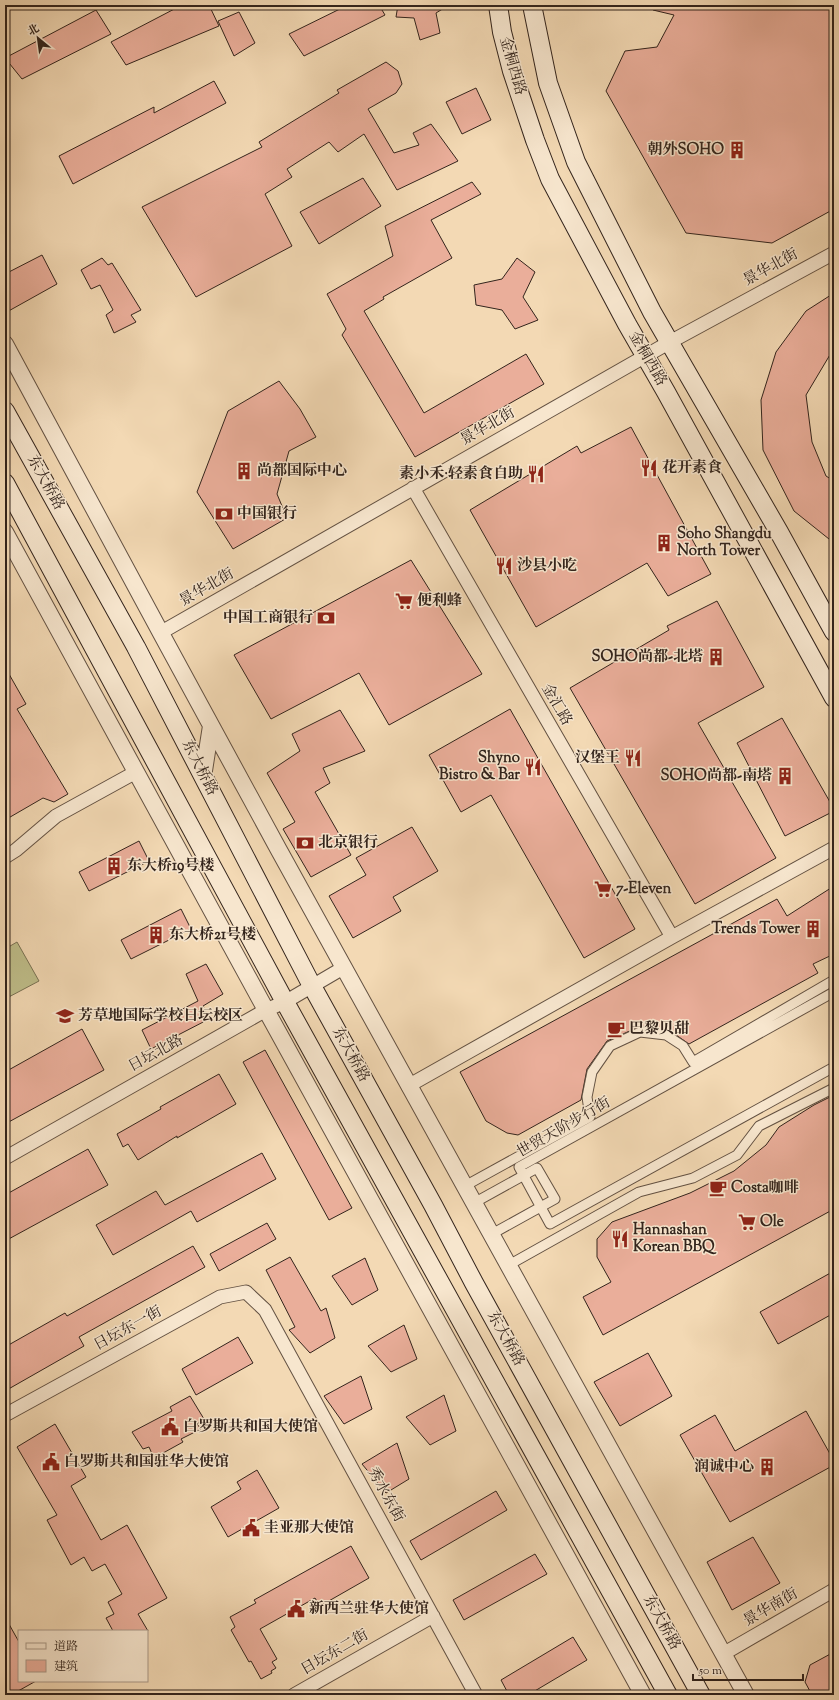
<svg xmlns="http://www.w3.org/2000/svg" width="839" height="1700" viewBox="0 0 839 1700" font-family="'Sorts Mill Goudy','Noto Serif SC',serif">
<style>
.green{fill:#bfbe8a;stroke:#797153}
.building{fill:#eaae9a;stroke:#33241c}
.lines{fill:none;stroke-linecap:round;stroke-linejoin:round}
.pedestrian-casing{stroke:#635142;stroke-width:11}
.minor-casing{stroke:#635142;stroke-width:15}
.tertiary-casing{stroke:#635142;stroke-width:18}
.secondary-casing{stroke:#33241c;stroke-width:20}
.pedestrian{stroke:#f7e6ce;stroke-width:9}
.minor{stroke:#f7e6ce;stroke-width:13}
.tertiary{stroke:#f7e6ce;stroke-width:16}
.secondary{stroke:#f7e6ce;stroke-width:18}
.labels{text-anchor:middle;dominant-baseline:central;stroke-width:3;stroke-linejoin:round;paint-order:stroke}
.street-label{font-size:15px;fill:#33241c;stroke:#f7e6ce}
.poi-label{font-size:15px;font-weight:bold;fill:#33241c;stroke:#f7e6ce;text-anchor:start}
</style>
<rect width="100%" height="100%" fill="#f3d9b4"/>
<filter id="stains"><feTurbulence type="fractalNoise" baseFrequency=".005" numOctaves="4"/><feColorMatrix values="0 0 0 0 .2 0 0 0 0 .09 0 0 0 0 .02 0 0 0 .5 -.17"/></filter>
<radialGradient id="worn" r=".72"><stop offset=".6" stop-color="#630" stop-opacity="0"/><stop offset="1" stop-color="#630" stop-opacity=".3"/></radialGradient>
<!-- green -->
<path class="green" d="M17,942L39,981L5,999V949Z"/>
<!-- building -->
<path class="building" d="M182,5H209L219,26L126,65L111,42Z
M348,5H379L385,15L304,56L289,34Z
M398,5H449L436,13L440,33L420,40L414,18L396,17Z
M654,5H834V209L772,243L686,233L606,91L625,51L657,47L674,15L653,10Z
M96,10L111,34L22,79L5,58Z
M239,12L255,43L234,56L218,21Z
M386,62L398,71L402,84L396,93L368,109L394,153L419,145L413,133L431,124L458,161L397,190L364,134L338,152L329,142L287,169L292,177L265,194L292,246L196,297L142,207L262,147L259,142L339,93L337,90Z
M214,81L226,103L73,184L59,156L154,107V113Z
M476,88L491,120L462,134L446,102Z
M363,178L381,206L319,244L300,212Z
M472,182L481,194L431,220L452,258L383,297L384,299L364,311L424,413L526,354L544,384L415,457L342,335L346,329L327,294L393,256L385,226Z
M42,255L57,284L5,313V274Z
M102,258L108,265L112,263L141,310L131,315L136,322L114,333L106,315L113,310L100,285L91,289L81,270Z
M517,258L535,272L523,297L538,320L515,329L502,310L476,305L474,285L502,279Z
M834,293V348L806,395L812,442L826,476L834,481V543L794,511L763,450L761,400L776,352L806,311Z
M279,381L300,409L316,437L289,451L277,494L287,518L233,549L197,492L228,411Z
M631,427L711,574L668,596L647,563L536,627L470,510L577,446L581,453Z
M411,560L482,674L389,725L359,673L271,719L234,655Z
M717,601L764,687L698,723L776,858L695,904L570,688L669,630L667,626Z
M5,667L26,704L17,709L68,794L54,802L43,798L5,820Z
M510,709L635,929L584,958L491,795L461,812L429,755Z
M340,710L365,751L323,768L330,783L315,792L351,855L311,877L283,829L295,822L267,773L300,751L292,734Z
M782,718L834,809V811L785,836L737,743Z
M412,827L438,871L393,897L401,911L353,938L329,896L366,875L356,858Z
M139,841L149,861L89,891L79,872Z
M834,886V954L813,964L818,973L689,1044L669,1030L641,1026L607,1041L587,1069L581,1100L518,1135L507,1133L486,1121L460,1072L777,899L787,916Z
M181,909L191,929L131,959L121,940Z
M206,964L223,994L203,1006L209,1019L151,1049L142,1030L198,1001L186,974Z
M82,1029L104,1070L5,1124V1072Z
M265,1050L352,1208L329,1220L243,1062Z
M219,1074L236,1104L177,1138V1136L138,1160L128,1144L123,1147L117,1134L161,1109L160,1107Z
M834,1095V1209L603,1335L583,1297L611,1282L597,1257V1239L612,1222L690,1193L734,1171L766,1145L779,1127L814,1105Z
M88,1149L108,1185L5,1241V1195Z
M262,1153L276,1179L197,1222L191,1211L113,1255L96,1225L156,1191L165,1205Z
M267,1223L276,1239L219,1271L210,1254Z
M193,1246L205,1267L79,1337L84,1346L5,1391V1347L65,1313L67,1316Z
M290,1257L321,1311L326,1308L335,1338L310,1353L289,1330L295,1327L266,1270Z
M365,1258L378,1290L352,1305L332,1276Z
M834,1271V1313L778,1344L760,1312Z
M404,1325L417,1359L391,1372L368,1346Z
M238,1337L253,1363L196,1395L182,1369Z
M648,1353L672,1396L620,1426L594,1382Z
M361,1376L372,1409L344,1424L324,1396Z
M444,1395L456,1431L430,1445L406,1417Z
M190,1396L204,1419L197,1424L201,1429L181,1439L183,1442L154,1458L149,1447L143,1449L132,1432L172,1411L170,1407Z
M806,1411L834,1461V1465L730,1522L680,1435L715,1415L735,1451Z
M55,1424L86,1477L71,1486L101,1540L127,1525L167,1598L138,1614L148,1631H113L106,1618L114,1614L108,1602L122,1594L105,1564L92,1571L84,1557L71,1565L47,1520L57,1515L17,1447Z
M397,1443L409,1479L386,1493L362,1464Z
M257,1470L279,1508L228,1537L211,1507L241,1489L237,1482Z
M496,1491L507,1510L421,1560L410,1541Z
M753,1537L780,1583L732,1610L707,1562Z
M351,1546L369,1578L320,1606L315,1598L260,1629L277,1659L272,1662L276,1668L271,1671L272,1673L261,1679L251,1661L249,1662L231,1630L235,1627L230,1617L256,1603L254,1600Z
M535,1554L547,1574L464,1620L453,1600Z
M5,1617L19,1642V1681H36L11,1695H5Z
M573,1637L587,1660L528,1695H509L501,1680Z
M834,1652V1695H812L805,1682L810,1665Z"/>
<g class="lines">
<!-- pedestrian casing -->
<g class="pedestrian-casing">
<path id="pedestrian" d="M834,992L519,1167L550,1224L834,1067
M463,1187L590,1117L587,1097L592,1072L610,1046L640,1032L666,1035L683,1046L693,1062L834,980
M472,1204L537,1168L555,1199L490,1235
M507,1266L639,1192L693,1178L737,1155L759,1126L834,1088"/>
</g>
<!-- minor casing -->
<g class="minor-casing">
<path id="minor" d="M413,488L672,937
M160,633L670,342L834,253
M5,857L16,850L56,816L136,772
M408,1086L672,937L834,848
M5,1158L266,1010L285,1002L343,968
M5,1415L220,1297L246,1292L265,1310L476,1695
M723,1654L834,1590
M294,1695L433,1616"/>
</g>
<!-- tertiary casing -->
<g class="tertiary-casing">
<path id="tertiary" d="M5,344C58,441 110,539 163,637C355,991 549,1344 746,1695
M5,532L266,1010L643,1695
M203,777L211,726"/>
</g>
<!-- secondary casing -->
<g class="secondary-casing">
<path id="secondary" d="M498,5L502,32L512,71L535,140L550,179L627,324L666,392L834,698
M532,5L548,83L576,162L652,312L779,532L834,632
M5,411L136,647L312,986L433,1205L474,1283L701,1695
M5,483L285,1002L668,1695"/>
</g>
<!-- pedestrian -->
<use href="#pedestrian" class="pedestrian"/>
<!-- minor -->
<use href="#minor" class="minor"/>
<!-- tertiary -->
<use href="#tertiary" class="tertiary"/>
<!-- secondary -->
<use href="#secondary" class="secondary"/>
</g>
<!-- icons -->
<defs>
<g id="building-bare" transform="scale(1.38)"><path d="M-4-6H4V6H1V3H-1V6H-4ZM-2.5-4.3h1.7v1.8h-1.7ZM.8-4.3h1.7v1.8H.8ZM-2.5-1h1.7V.8h-1.7ZM.8-1h1.7V.8H.8Z" fill="#8f2418" stroke="#f7e6ce" stroke-width="2.5" paint-order="stroke"/></g>
<g id="restaurant-bare" transform="scale(1.38)"><path d="M-5-6h1v4h1v-4h1v4h1v-4h1v5L-1.5 .5V6h-2V.5L-5-1ZM5-6V6H3V1.5H1.5Q1.5-4 5-6Z" fill="#8f2418" stroke="#f7e6ce" stroke-width="2.5" paint-order="stroke"/></g>
<g id="bank-bare" transform="scale(1.38)"><path d="M-6-4H6V4H-6ZM0-2.3a2.3 2.3 0 1 0 0 4.6a2.3 2.3 0 1 0 0-4.6Z" fill="#8f2418" stroke="#f7e6ce" stroke-width="2.5" paint-order="stroke"/></g>
<g id="supermarket-bare" transform="scale(1.38)"><path d="M-6-5.5h2.5l.6 2H6L4.5 2H-2.5L-4.4-4H-6ZM-1.5 3.2a1.3 1.3 0 1 0 .1 0ZM3 3.2a1.3 1.3 0 1 0 .1 0Z" fill="#8f2418" stroke="#f7e6ce" stroke-width="2.5" paint-order="stroke"/></g>
<g id="school-bare" transform="scale(1.38)"><path d="M0-5L7-2L0 1L-7-2ZM-4 1L0 2.5L4 1V4Q0 6-4 4Z" fill="#8f2418" stroke="#f7e6ce" stroke-width="2.5" paint-order="stroke"/></g>
<g id="cafe-bare" transform="scale(1.38)"><path d="M-5.5-4.5H6V0H3Q3 3.5 0 3.5H-2.5Q-5.5 3.5-5.5 0ZM3-3.2v2h1.7v-2ZM-6 4.5H4V6H-6Z" fill="#8f2418" stroke="#f7e6ce" stroke-width="2.5" paint-order="stroke"/></g>
<g id="civic-bare" transform="scale(1.38)"><path d="M-.6-6.5H3V-4.5H.6V-3L4-1V1h2V6H-6V1h2V-1L-.6-3ZM-1.2 2.5V6h2.4V2.5Z" fill="#8f2418" stroke="#f7e6ce" stroke-width="2.5" paint-order="stroke"/></g>
</defs>
<g fill-rule="evenodd">
<use href="#building-bare" x="737" y="150"/>
<use href="#restaurant-bare" x="649" y="468"/>
<use href="#building-bare" x="244" y="471"/>
<use href="#restaurant-bare" x="536" y="474"/>
<use href="#bank-bare" x="224" y="514"/>
<use href="#building-bare" x="664" y="543"/>
<use href="#restaurant-bare" x="504" y="566"/>
<use href="#supermarket-bare" x="404" y="601"/>
<use href="#bank-bare" x="326" y="618"/>
<use href="#building-bare" x="716" y="657"/>
<use href="#restaurant-bare" x="633" y="758"/>
<use href="#restaurant-bare" x="533" y="767"/>
<use href="#building-bare" x="785" y="776"/>
<use href="#bank-bare" x="305" y="843"/>
<use href="#building-bare" x="114" y="866"/>
<use href="#supermarket-bare" x="603" y="889"/>
<use href="#building-bare" x="813" y="929"/>
<use href="#building-bare" x="156" y="935"/>
<use href="#school-bare" x="65" y="1016"/>
<use href="#cafe-bare" x="616" y="1029"/>
<use href="#cafe-bare" x="718" y="1188"/>
<use href="#supermarket-bare" x="747" y="1222"/>
<use href="#restaurant-bare" x="620" y="1239"/>
<use href="#civic-bare" x="170" y="1427"/>
<use href="#civic-bare" x="51" y="1462"/>
<use href="#building-bare" x="767" y="1467"/>
<use href="#civic-bare" x="251" y="1528"/>
<use href="#civic-bare" x="296" y="1609"/>
</g>
<g class="labels">
<!-- street labels -->
<g class="street-label">
<text transform="translate(512 66) rotate(74)">金桐西路</text>
<text transform="translate(771 268) rotate(-29)">景华北街</text>
<text transform="translate(647 359) rotate(60)">金桐西路</text>
<text transform="translate(488 427) rotate(-30)">景华北街</text>
<text transform="translate(45 483) rotate(61)">东大桥路</text>
<text transform="translate(207 588) rotate(-30)">景华北街</text>
<text transform="translate(556 705) rotate(60)">金汇路</text>
<text transform="translate(199 768) rotate(63)">东大桥路</text>
<text transform="translate(156 1054) rotate(-29)">日坛北路</text>
<text transform="translate(350 1055) rotate(61)">东大桥路</text>
<text transform="translate(564 1128) rotate(-30)">世贸天阶步行街</text>
<text transform="translate(128 1329) rotate(-29)">日坛东一街</text>
<text transform="translate(505 1339) rotate(61)">东大桥路</text>
<text transform="translate(385 1495) rotate(61)">秀水东街</text>
<text transform="translate(771 1608) rotate(-30)">景华南街</text>
<text transform="translate(661 1623) rotate(61)">东大桥路</text>
<text transform="translate(335 1653) rotate(-30)">日坛东二街</text>
</g>
<!-- poi labels -->
<g class="poi-label">
<text x="724" y="150" text-anchor="end">朝外SOHO</text>
<text x="662" y="468">花开素食</text>
<text x="257" y="471">尚都国际中心</text>
<text x="523" y="474" text-anchor="end">素小禾·轻素食自助</text>
<text x="237" y="514">中国银行</text>
<text x="677" y="534">Soho Shangdu<tspan x="677" dy="17">North Tower</tspan></text>
<text x="517" y="566">沙县小吃</text>
<text x="417" y="601">便利蜂</text>
<text x="313" y="618" text-anchor="end">中国工商银行</text>
<text x="703" y="657" text-anchor="end">SOHO尚都-北塔</text>
<text x="520" y="758" text-anchor="end">Shyno<tspan x="520" dy="17">Bistro &amp; Bar</tspan></text>
<text x="620" y="758" text-anchor="end">汉堡王</text>
<text x="772" y="776" text-anchor="end">SOHO尚都-南塔</text>
<text x="318" y="843">北京银行</text>
<text x="127" y="866">东大桥19号楼</text>
<text x="616" y="889">7-Eleven</text>
<text x="800" y="929" text-anchor="end">Trends Tower</text>
<text x="169" y="935">东大桥21号楼</text>
<text x="78" y="1016">芳草地国际学校日坛校区</text>
<text x="629" y="1029">巴黎贝甜</text>
<text x="731" y="1188">Costa咖啡</text>
<text x="760" y="1222">Ole</text>
<text x="633" y="1230">Hannashan<tspan x="633" dy="17">Korean BBQ</tspan></text>
<text x="183" y="1427">白罗斯共和国大使馆</text>
<text x="64" y="1462">白罗斯共和国驻华大使馆</text>
<text x="754" y="1467" text-anchor="end">润诚中心</text>
<text x="264" y="1528">圭亚那大使馆</text>
<text x="309" y="1609">新西兰驻华大使馆</text>
</g>
</g>
<!-- margin -->
<rect width="839" height="1700" fill="none" stroke="#f3d9b4" stroke-width="20"/>
<rect x="6" y="6" width="827" height="1688" fill="none" stroke="#33241c" stroke-width="2"/>
<rect x="10" y="10" width="819" height="1680" fill="none" stroke="#33241c"/>
<!-- legend -->
<rect x="18" y="1630" width="130" height="52" fill="#f7e6ce" stroke="#a99887"/>
<rect x="26" y="1643" width="20" height="6" fill="#f7e6ce" stroke="#a99887"/>
<text x="54" y="1650" font-size="12" fill="#33241c">道路</text>
<rect x="26" y="1660" width="20" height="12" fill="#eaae9a" stroke="#a99887"/>
<text x="54" y="1670" font-size="12" fill="#33241c">建筑</text>
<!-- north arrow -->
<g transform="translate(38 38) rotate(331)" stroke="#f7e6ce" stroke-width="3" paint-order="stroke">
<path d="M0-3L7 15L0 10L-7 15Z" fill="#33241c"/>
<text y="-6" font-size="11" font-weight="bold" text-anchor="middle" fill="#33241c">北</text>
</g>
<!-- scale -->
<path d="M693 1674v6h110v-6" fill="none" stroke="#33241c" stroke-width="2"/>
<text x="699" y="1674" font-size="12" fill="#33241c" stroke="#f7e6ce" stroke-width="3" paint-order="stroke">50 m</text>
<rect width="100%" height="100%" filter="url(#stains)"/>
<rect width="100%" height="100%" fill="url(#worn)"/>
</svg>
